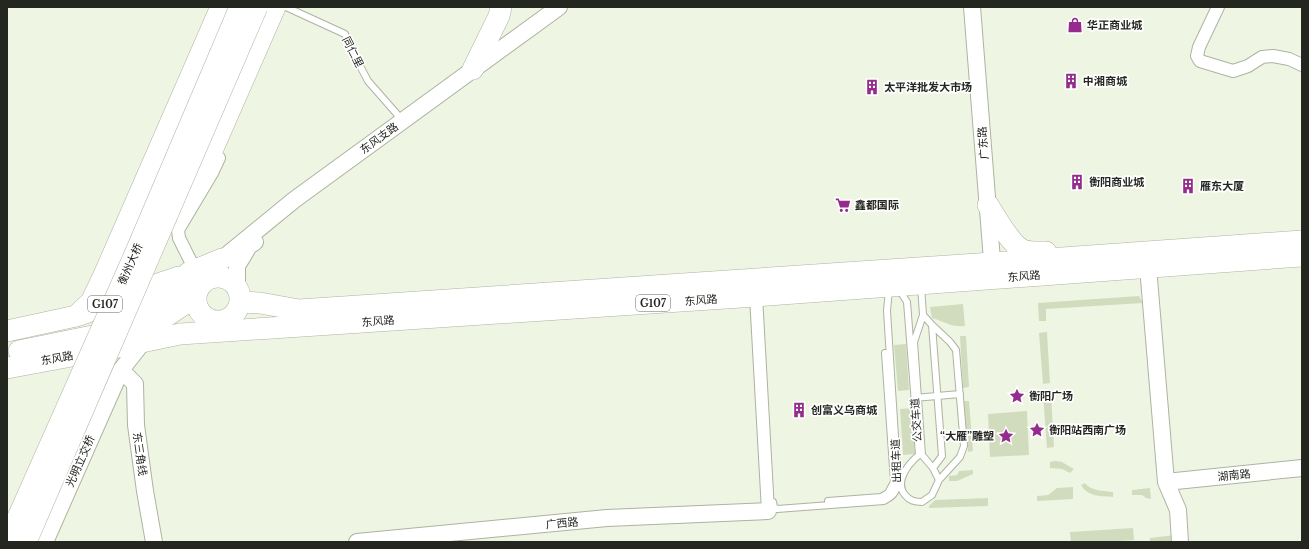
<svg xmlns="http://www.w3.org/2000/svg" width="1309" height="549" viewBox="0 0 1309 549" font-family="'Libre Baskerville','Noto Sans SC',serif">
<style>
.green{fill:#d1dcbe}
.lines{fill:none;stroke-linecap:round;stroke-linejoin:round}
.lane-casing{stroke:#adb3a1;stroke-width:8}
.street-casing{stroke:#adb3a1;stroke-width:14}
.secondary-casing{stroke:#adb3a1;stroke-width:18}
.highway-casing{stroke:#adb3a1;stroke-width:22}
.lane{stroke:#fff;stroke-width:6}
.street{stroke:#fff;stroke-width:12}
.secondary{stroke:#fff;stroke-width:16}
.highway{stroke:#fff;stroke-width:21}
.highway-bridge-casing{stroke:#adb3a1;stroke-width:22;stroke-linecap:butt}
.highway-bridge{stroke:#fff;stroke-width:21}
.labels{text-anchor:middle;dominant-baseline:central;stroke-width:3.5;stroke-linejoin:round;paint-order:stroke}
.shield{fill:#fff;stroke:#666863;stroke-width:1}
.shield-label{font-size:10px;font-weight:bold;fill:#242720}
.poi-label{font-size:11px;font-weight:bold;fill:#242720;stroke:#fff;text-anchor:start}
.street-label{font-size:11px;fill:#242720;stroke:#fff}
</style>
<rect width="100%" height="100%" fill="#eff5e3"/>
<!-- green -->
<path class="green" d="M1139,296L1143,303L1046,309V321H1039L1038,303Z
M963,304L965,326C953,328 943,321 932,318L930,307Z
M1047,332L1050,383L1043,384L1039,333Z
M960,336H966L969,387L963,388Z
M906,344L909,390L898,391L894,345Z
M1043,395H1051L1054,447L1047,448Z
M964,401H969L973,451L968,452Z
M911,408L915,454L903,455L900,409Z
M1027,411L1029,455L990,457L988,414Z
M1055,461L1062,462L1074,469L1070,473L1062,469L1050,468V462Z
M973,470V474L957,481H949V476L957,475L959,471Z
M1085,483C1091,491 1104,491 1113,492V497C1101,496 1088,497 1081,485Z
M1073,487V499L1037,501V496L1048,495L1057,488Z
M1150,488L1151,499L1146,498L1142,495H1132V490Z
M988,498V506L929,508V506L935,500Z
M1133,528L1134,540L1102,542H1071L1070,532Z
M1175,535L1176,542H1150V538Z"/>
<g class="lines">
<!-- lane casing -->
<g class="lane-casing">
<path id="lane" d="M286,7L345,34L350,47L368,81L403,121
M898,291L902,294L907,302L919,455C908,464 894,482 905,495C910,501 915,502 922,502L932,495L939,480L933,468L922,455L914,342L923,315L921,286
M923,315L932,325L942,456L933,468
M932,325L950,342L956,350L964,446L960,457L939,480
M914,398L960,394
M828,501L881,497L888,493L894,482L885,353
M773,502L774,507L777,509L884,501C893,496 896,493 898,483L887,311L889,289"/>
</g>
<!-- street casing -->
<g class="street-casing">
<path id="street" d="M1218,7L1199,47L1197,56L1200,61L1233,71L1248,66L1262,57L1273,56L1289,59L1302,65
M195,270L179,238L178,230L212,173L219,158
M756,296L768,511"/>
</g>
<!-- secondary casing -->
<g class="secondary-casing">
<path id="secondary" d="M972,7L993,273
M1148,267L1166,482L1178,510L1180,542
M207,280L222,259L294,200L559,7
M237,288V266L249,246L255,242
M121,370L135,384L136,425L145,491L154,542
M1166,482L1302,468
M45,542L121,370L143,342
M357,542L607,518L768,511"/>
</g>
<!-- highway casing -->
<g class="highway-casing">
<path id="highway" d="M473,69L499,16L501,7
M988,205C995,216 1011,245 1023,250C1031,253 1038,252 1046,252
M176,210L208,160L275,7
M188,273L222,259
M196 299a22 22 0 1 1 44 0a22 22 0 1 1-44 0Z
M120,297L179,277L201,284
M240,302L260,303L299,310L992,263L1302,241
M76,316L91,302L104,275L221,7
M110,319L189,293
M7,331L76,316L88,312
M19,351L156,323L195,297
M7,368L104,350L180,334L756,296L1302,256"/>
</g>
<!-- lane -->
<use href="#lane" class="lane"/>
<!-- street -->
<use href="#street" class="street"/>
<!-- secondary -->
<use href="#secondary" class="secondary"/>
<!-- highway -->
<use href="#highway" class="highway"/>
<!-- highway-bridge casing -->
<g class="highway-bridge-casing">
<path id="highway-bridge" d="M7,542L135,254L240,7
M26,542L257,7"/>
</g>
<!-- highway-bridge -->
<use href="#highway-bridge" class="highway-bridge"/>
</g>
<!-- icons -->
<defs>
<g id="shop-bare" transform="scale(1.2)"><path d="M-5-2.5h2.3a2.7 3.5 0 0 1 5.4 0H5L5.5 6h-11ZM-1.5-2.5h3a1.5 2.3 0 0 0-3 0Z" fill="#952b8d" stroke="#fff" stroke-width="2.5" paint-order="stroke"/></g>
<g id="building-bare" transform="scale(1.2)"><path d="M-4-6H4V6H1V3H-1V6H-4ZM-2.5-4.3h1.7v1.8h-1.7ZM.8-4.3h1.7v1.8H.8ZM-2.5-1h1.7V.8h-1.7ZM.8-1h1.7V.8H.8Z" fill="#952b8d" stroke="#fff" stroke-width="2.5" paint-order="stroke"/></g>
<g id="supermarket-bare" transform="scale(1.2)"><path d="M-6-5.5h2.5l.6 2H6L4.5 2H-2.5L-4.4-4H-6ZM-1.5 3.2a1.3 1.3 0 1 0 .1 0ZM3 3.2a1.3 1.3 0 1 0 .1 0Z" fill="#952b8d" stroke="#fff" stroke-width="2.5" paint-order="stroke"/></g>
<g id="sight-bare" transform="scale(1.2)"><path d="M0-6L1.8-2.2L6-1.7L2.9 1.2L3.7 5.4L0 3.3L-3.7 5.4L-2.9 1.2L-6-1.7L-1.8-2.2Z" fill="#952b8d" stroke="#fff" stroke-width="2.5" paint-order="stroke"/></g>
</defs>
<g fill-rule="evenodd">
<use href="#shop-bare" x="1075" y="25"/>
<use href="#building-bare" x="1071" y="81"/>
<use href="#building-bare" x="872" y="87"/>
<use href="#building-bare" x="1077" y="182"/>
<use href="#building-bare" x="1188" y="186"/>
<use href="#supermarket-bare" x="843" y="205"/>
<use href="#sight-bare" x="1017" y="396"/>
<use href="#building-bare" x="799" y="410"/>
<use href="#sight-bare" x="1037" y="430"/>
<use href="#sight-bare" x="1006" y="436"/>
</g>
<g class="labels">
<!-- shield labels -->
<g class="shield">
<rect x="636" y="295" width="34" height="16" rx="3"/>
<rect x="88" y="296" width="34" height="16" rx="3"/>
</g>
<g class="shield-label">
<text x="653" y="303">G107</text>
<text x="105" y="304">G107</text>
</g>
<!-- poi labels -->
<g class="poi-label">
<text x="1087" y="25">华正商业城</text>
<text x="1083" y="81">中湘商城</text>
<text x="884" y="87">太平洋批发大市场</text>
<text x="1089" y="182">衡阳商业城</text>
<text x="1200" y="186">雁东大厦</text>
<text x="855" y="205">鑫都国际</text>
<text x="1029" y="396">衡阳广场</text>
<text x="811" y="410">创富义乌商城</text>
<text x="1049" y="430">衡阳站西南广场</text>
<text x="994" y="436" text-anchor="end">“大雁”雕塑</text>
</g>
<!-- street labels -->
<g class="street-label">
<text transform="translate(353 52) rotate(63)">同仁里</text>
<text transform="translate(379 138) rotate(-36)">东风支路</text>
<text transform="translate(983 143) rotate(-94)">广东路</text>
<text transform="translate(130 264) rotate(-66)">衡州大桥</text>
<text transform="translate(1024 276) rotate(-4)">东风路</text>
<text transform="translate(701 300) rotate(-4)">东风路</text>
<text transform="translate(378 321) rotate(-4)">东风路</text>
<text transform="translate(57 358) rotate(-10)">东风路</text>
<text transform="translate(916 420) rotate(-94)">公交车道</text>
<text transform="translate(140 454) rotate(82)">东三角线</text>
<text transform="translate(80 461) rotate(-66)">光明立交桥</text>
<text transform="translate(896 461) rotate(-92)">出租车道</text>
<text transform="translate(1234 475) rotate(-6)">湖南路</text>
<text transform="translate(562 523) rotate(-5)">广西路</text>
</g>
</g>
<!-- border -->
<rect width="1309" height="549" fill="none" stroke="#242720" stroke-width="16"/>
</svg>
